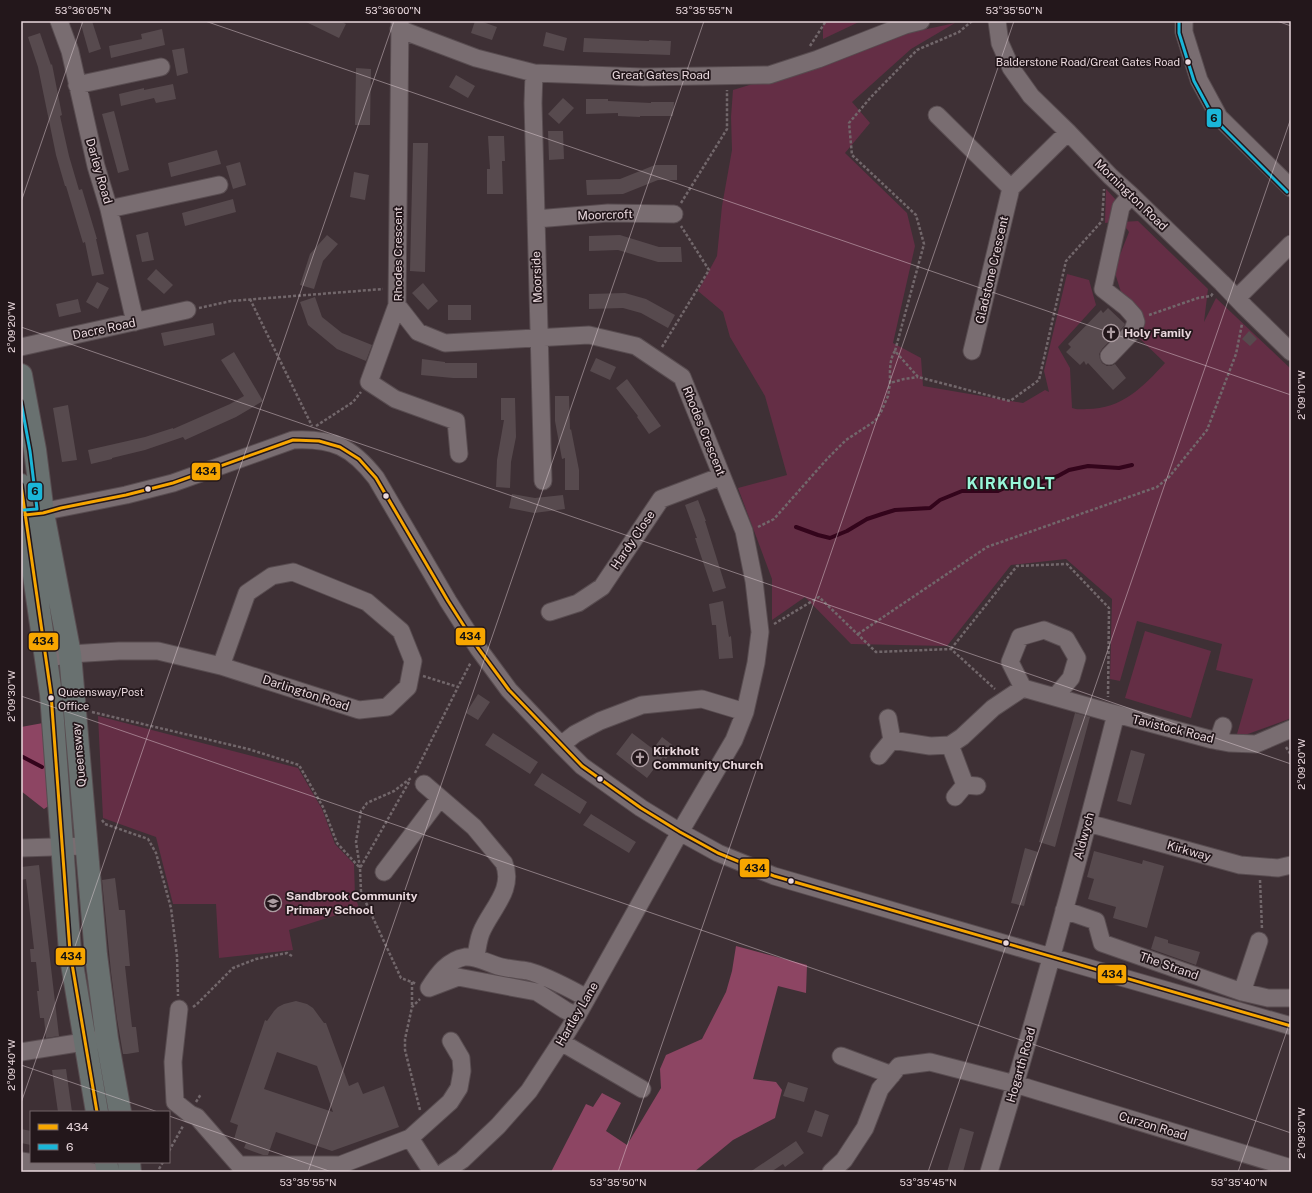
<svg xmlns="http://www.w3.org/2000/svg" width="1312" height="1193" viewBox="0 0 1312 1193" font-family="'Public Sans',sans-serif">
<style>
.green{fill:#642e45}
.forest{fill:#8d4563}
.lines{fill:none;stroke-linecap:round;stroke-linejoin:round}
.stream{stroke:#33041b;stroke-width:4}
.building{fill:#574a4e;fill-rule:evenodd}
.minor-casing{stroke:#584c50;stroke-width:19}
.highway-casing{stroke:#584c50;stroke-width:24}
.path{stroke:#72676b;stroke-width:2.5;stroke-dasharray:3 2;stroke-linecap:butt}
.minor{stroke:#796d71;stroke-width:17}
.highway{stroke:#697170;stroke-width:22}
.bus-1-casing{stroke:#23171b;stroke-width:6}
.bus-2-casing{stroke:#23171b;stroke-width:6}
.bus-1{stroke:#f7a600;stroke-width:3}
.bus-2{stroke:#1ab6d8;stroke-width:3}
.ticks{fill:none;stroke:#e9d8dd;stroke-width:1;stroke-opacity:0.45}
.bus-dot{fill:#e9d8dd;stroke:#23171b;stroke-width:1.5}
.labels{text-anchor:middle;dominant-baseline:central;stroke-width:3.5;stroke-linejoin:round;paint-order:stroke}
.bus-label{font-size:11px;fill:#e9d8dd;stroke:#23171b;text-anchor:end}
.street-label{font-size:12px;fill:#e9d8dd;stroke:#23171b}
.poi-label{font-size:12px;font-weight:bold;fill:#e9d8dd;stroke:#23171b;text-anchor:start}
.district-label{font-size:16px;font-weight:bold;letter-spacing:1px;fill:#99f8da;stroke:#23171b}
.line-badge{stroke:#23171b;stroke-width:1.5}
.pale-badge-label{font-size:11px;text-anchor:middle;font-weight:bold;fill:#111}
.neatline{fill:none;stroke:#e9d8dd;stroke-width:1.5}
.ticks-label{font-size:10px;text-anchor:middle;fill:#e9d8dd}
</style>
<rect width="100%" height="100%" fill="#3e3035"/>
<!-- green -->
<path class="green" d="M823,21H861L823,39Z
M955,23L911,49L852,102L870,123L845,153L907,213L915,246L893,343L921,358L923,386L1023,403L1045,390L1049,392L1044,371L1067,274L1089,280L1096,305L1058,347L1070,368L1072,408C1077,410 1082,409 1087,409C1122,409 1143,387 1165,363L1136,335L1141,312L1121,292L1114,270L1129,232L1127,229L1122,226V222L1138,221L1208,289L1204,322L1216,298L1291,369V714L1289,719L1245,735L1237,734L1253,679L1216,670L1222,644L1137,621L1120,681L1110,679L1112,599L1066,559L1011,565L947,646L851,644L805,597L772,620V579L738,488L787,475L765,396L730,337L723,312L698,291L717,256L722,206L732,150L731,117L733,90L830,60L904,34Z
M1106,189L1116,200L1114,222L1105,223Z
M1145,631L1211,651L1191,718L1125,698Z
M98,716L298,768L322,809L335,844L354,864L355,896L359,908L289,930L293,950L219,958L216,904H173L156,837L103,818Z"/>
<!-- forest -->
<path class="forest" d="M43,723L50,805L44,809L21,791V727Z
M736,946L807,965L806,993L778,986L753,1079L776,1082L782,1090L775,1118L733,1140L694,1172H551L586,1104L593,1107L602,1093L621,1103L606,1131L627,1145L661,1088L660,1069L666,1055L702,1039L726,992L732,971Z"/>
<g class="lines">
<!-- stream -->
<path class="stream" d="M796,527L818,535L830,538L847,531L867,519L882,514L895,510L930,508L940,500L962,491H998L1025,479L1038,483L1058,476L1069,470L1088,466L1119,468L1132,465
M21,756L42,767"/>
</g>
<!-- building -->
<path class="building" d="M80,21H92L101,49L89,53Z
M304,21H340L346,24L339,38Z
M475,21H480L497,27L492,40L471,33Z
M162,29L165,45L111,58L109,46L142,39L141,34Z
M546,32L567,38L564,51L543,46Z
M40,33L51,65L52,64L62,115L60,116L69,156L79,190L82,189L97,239H96L104,274L92,276L85,242L83,243L66,186H65L56,155L38,67L28,37Z
M584,38L649,41V40L671,41L670,55L583,52Z
M184,48L188,73L177,76L172,50Z
M356,68L371,69L370,125H355Z
M456,75L475,86L468,98L449,87Z
M173,84L176,99L156,103L154,98L121,106L119,94L144,88V90Z
M563,98L574,108L559,124L548,114Z
M586,99H608V101L651,103V102H674L673,116H640V117L618,116V113L586,114Z
M114,111L129,170L118,173L102,114Z
M548,131H563L564,159L549,160Z
M488,136H504L505,161H502L503,194H487V169H490Z
M413,143H428L425,272L410,271Z
M217,150L221,164L171,177L168,163Z
M240,162L246,185L233,189L226,166Z
M655,165H677V180H658L623,194L587,195L586,180L620,179Z
M354,172L369,175L365,200L350,197Z
M233,199L236,212L185,226L182,213Z
M148,232L154,260L142,262L136,235Z
M327,235L338,244L323,261L314,289L300,285L310,254Z
M620,235L659,247H681L682,262H658L618,250L589,251V236Z
M156,269L173,285L164,294L147,279Z
M97,282L109,288L98,309L86,302Z
M423,283L438,301L428,310L412,293Z
M625,293L646,299L675,315L668,328L641,313L623,308L589,309V294Z
M315,297L322,317L342,333L372,345L366,361L337,349L308,325L300,302Z
M78,299L81,312L59,317L56,304Z
M448,305H471V320H448Z
M1108,308L1125,324L1124,326L1102,349L1099,354L1100,359L1102,363L1107,366H1111L1115,364L1126,378L1113,390L1088,363L1086,365L1084,361L1080,365L1066,352L1071,347L1068,344L1101,310L1103,313Z
M213,323L215,335L164,346L161,333Z
M1249,331L1257,339L1250,346L1242,339Z
M234,352L263,401L236,417L185,440L183,437L145,450L112,458V459L91,464L88,450L145,437L173,428V429L230,404L244,396L221,360Z
M596,358L616,367L610,380L590,371Z
M422,359L445,362V363H477V378H453L421,375Z
M627,379L661,426L649,434L637,417L638,416L616,388Z
M555,396H569L570,430L571,429L579,470V490H565V458L562,459L555,421Z
M501,398H515L516,437L511,462L510,488L496,487L497,460L504,420H501Z
M68,405L77,460L62,462L53,408Z
M512,494L535,498L563,495L565,509L534,513L509,508Z
M698,500L706,521H705L726,588L713,592L695,538H697L685,505Z
M723,601L729,637L731,636L733,658L719,659L716,625H712L709,604Z
M478,694L490,702L478,720L466,713Z
M1075,713L1090,717L1055,847L1039,842Z
M493,733L538,762L530,774L485,745Z
M632,733L653,749L662,737L675,747L666,759L663,757L647,778L616,754Z
M1131,750L1145,754L1131,805L1117,801Z
M542,773L587,802L580,814L534,785Z
M591,814L636,842L629,853L583,825Z
M1025,848L1038,852L1024,906L1011,903Z
M1094,851L1142,864L1143,860L1164,866L1147,928L1113,918L1116,907L1088,899L1094,879L1087,877Z
M39,865L59,1036L46,1038L44,1018H40L37,991H39L36,962H31L30,949H34L26,879L21,880V867Z
M115,878L119,910H125L130,966H125L127,984L132,1027H136L139,1052L127,1054H123L117,1019L111,972L102,880Z
M1155,936L1168,940V943L1200,952L1196,965L1151,949Z
M296,1001L307,1004L313,1008L324,1023H326L349,1086L358,1082L363,1094L384,1086L399,1127L332,1151L276,1132L268,1155H263L244,1148L246,1143L234,1139L238,1125L230,1122L265,1020L267,1021L274,1011L278,1007L284,1004ZM277,1052L317,1066L333,1112L264,1089Z
M66,1069L72,1112H58L52,1070Z
M788,1082L808,1088L804,1102L783,1096Z
M815,1110L829,1115L822,1137L807,1132Z
M960,1128L974,1132L966,1161L963,1172H947Z
M21,1129L31,1131V1145L21,1143Z
M796,1141L804,1153L785,1167L783,1164L771,1172H750Z"/>
<g class="lines">
<!-- minor casing -->
<g class="minor-casing">
<path id="minor" d="M59,21L70,51L96,166L109,209L135,322
M400,21L397,305L418,332L445,343L589,335L636,346L682,377L744,531L754,581L760,632L756,663L745,712L734,740L680,832L577,1016L561,1042L529,1091L498,1126L462,1160L444,1172
M997,21L1000,43L1011,68L1031,96L1068,132L1110,176L1131,195L1222,283L1245,307L1291,352
M1184,21V32L1199,80L1219,117L1291,188
M399,29L476,58L534,73L643,77L769,75L818,59L905,25L921,21
M534,73L533,103L543,481
M77,85L161,67
M937,115L1011,188L972,351
M1011,188L1068,132
M109,209L219,185
M536,219L608,213L674,214
M1237,298L1291,244
M397,305L369,382L395,399L456,421L459,454
M21,347L187,310
M1109,356L1132,332L1136,322L1134,316L1126,307L1103,289L1121,207L1131,195
M31,514L126,495L173,483L293,440C333,438 352,447 376,478L448,601L478,648L509,690L561,745L582,766L641,808L680,832L718,853L774,876L1051,957L1291,1026
M550,612L578,603L602,587L661,499L722,476
M46,659L70,654L119,651H158L221,666L247,593L272,576L293,572L367,602L401,631L413,661L408,687L387,707L359,710L221,666
M1055,697L1071,678L1077,658L1066,639L1044,630L1020,637L1010,662L1023,688L1108,712L1116,714L1213,740L1229,743L1256,744L1291,729
M892,740L930,746L950,745L962,737L993,708L1023,688
M1218,741L1223,726
M561,745L575,734L600,721L642,705L702,699L745,712
M950,745L965,785
M879,756L892,740L888,718
M424,784L474,827L504,863C515,890 490,910 481,933C478,941 477,949 476,957
M955,797L965,785L977,786
M1088,823L1240,865L1278,868L1291,865
M21,848L86,846
M384,872L440,798
M1064,910L1096,921L1102,943L1242,992L1268,998H1291
M429,988C438,974 448,960 465,957C476,956 485,962 495,965C505,969 517,969 528,971C547,976 570,989 587,998
M429,988L458,977L537,992L565,1010L577,1016
M1242,992L1259,941
M179,1009L173,1062L175,1102L190,1114L197,1117L239,1165H340L410,1138
M561,1042L642,1089
M21,1052L96,1040
M841,1056L892,1075
M21,1161L92,1172
M432,1172L410,1138L450,1102L459,1088L462,1071L461,1058L451,1041
M831,1172L844,1160L865,1128L880,1089L899,1066L930,1062L1015,1084L1291,1168
M989,1172C1035,1020 1077,868 1116,714"/>
</g>
<!-- highway casing -->
<g class="highway-casing">
<path id="highway" d="M21,375L35,450L43,513L70,654L96,955L107,1039L120,1112
M21,485L51,694L70,952L97,1112
M106,1162L108,1172
M129,1162L130,1172"/>
</g>
<!-- path -->
<path class="path" d="M972,21L959,32L917,50L871,97L849,123L852,155L916,215L924,244L895,351L918,377L1010,401L1039,380L1066,261L1102,221L1104,189
M810,46L826,21
M681,203L727,129V90
M250,299L312,426
M199,308L231,301L383,289
M1149,315L1198,298L1211,296L1213,293
M662,347L709,270L681,226
M895,351C889,360 890,372 890,383L904,379L918,377
M316,426L353,402L361,392
M758,527L774,519L827,459L846,440L875,421L881,412L888,396L890,383
M774,624L819,597L876,652L951,649L995,689
M858,634L987,547L1157,487L1169,477L1207,430L1236,354L1242,324
M951,649L1017,566L1067,564L1109,608L1108,697
M423,676L458,687L471,662
M92,712L248,749L299,765L323,807L337,843L360,868L356,842L361,811L367,803L394,791L411,778
M1286,747L1291,755
M415,773L458,687
M409,782L360,868L361,892L401,978L417,984
M102,820L105,824L148,839L156,853L171,908L177,956L178,996
M1260,880L1262,929
M412,982V1007
M193,1007L197,1004L233,968L256,959L287,953L292,956
M196,1102L201,1094
M420,1110L405,1050V1039L412,1007L420,999
M169,1151L183,1126
M159,1169L163,1162"/>
<!-- minor -->
<use href="#minor" class="minor"/>
<!-- highway -->
<use href="#highway" class="highway"/>
<!-- bus-1 casing -->
<g class="bus-1-casing">
<path id="bus-1" d="M21,485L51,694L70,952L97,1112
M25,515L43,513L61,508L126,495L173,483L293,440L319,441L340,447L359,459L376,478L448,601L478,648L509,690L582,766L641,808L680,832L718,853L774,876L1291,1026"/>
</g>
<!-- bus-2 casing -->
<g class="bus-2-casing">
<path id="bus-2" d="M1179,21V33L1194,81L1215,120L1287,192
M21,402L30,451L37,509L24,510"/>
</g>
<!-- bus-1 -->
<use href="#bus-1" class="bus-1"/>
<!-- bus-2 -->
<use href="#bus-2" class="bus-2"/>
</g>
<!-- ticks -->
<path class="ticks" d="M205,21L1291,395M1277,21L1291,26M21,202L83,21M21,327L1291,764M21,696L1291,1133M21,1065L158,1112M21,1103L394,21M169,1116L332,1172M308,1172L704,21M618,1172L1014,21M928,1172L1291,118M1238,1172L1291,1019"/>
<!-- icons -->
<defs>
<g id="church-ring" transform="scale(0.9)"><circle r="9.5" fill="#23171b" stroke="#ad9da2" stroke-width="1.5"/><path d="M-1.2-6h2.4v3.5h3.3v2.4h-3.3V6h-2.4V-.1h-3.3v-2.4h3.3Z" fill="#ad9da2"/></g>
<g id="school-ring" transform="scale(0.9)"><circle r="9.5" fill="#23171b" stroke="#ad9da2" stroke-width="1.5"/><path d="M0-5L7-2L0 1L-7-2ZM-4 1L0 2.5L4 1V4Q0 6-4 4Z" fill="#ad9da2"/></g>
</defs>
<g fill-rule="evenodd">
<use href="#church-ring" x="1111" y="333"/>
<use href="#church-ring" x="640" y="758"/>
<use href="#school-ring" x="273" y="903"/>
</g>
<!-- markers -->
<g class="bus-dot">
<circle cx="1188" cy="62" r="3.5"/>
<circle cx="148" cy="489" r="3.5"/>
<circle cx="386" cy="496" r="3.5"/>
<circle cx="51" cy="698" r="3.5"/>
<circle cx="600" cy="779" r="3.5"/>
<circle cx="791" cy="881" r="3.5"/>
<circle cx="1006" cy="943" r="3.5"/>
</g>
<g class="labels">
<!-- bus labels -->
<g class="bus-label">
<text x="1180" y="62">Balderstone Road/Great Gates Road</text>
<text x="58" y="692" text-anchor="start">Queensway/Post<tspan x="58" dy="14">Office</tspan></text>
</g>
<!-- street labels -->
<g class="street-label">
<text x="661" y="75">Great Gates Road</text>
<text transform="translate(99 171) rotate(74)">Darley Road</text>
<text transform="translate(1131 195) rotate(44)">Mornington Road</text>
<text transform="translate(605 215) rotate(-2)">Moorcroft</text>
<text transform="translate(398 254) rotate(-90)">Rhodes Crescent</text>
<text transform="translate(992 270) rotate(-77)">Gladstone Crescent</text>
<text transform="translate(537 277) rotate(-92)">Moorside</text>
<text transform="translate(104 329) rotate(-12)">Dacre Road</text>
<text transform="translate(704 431) rotate(68)">Rhodes Crescent</text>
<text transform="translate(633 540) rotate(-56)">Hardy Close</text>
<text transform="translate(306 693) rotate(18)">Darlington Road</text>
<text transform="translate(1173 729) rotate(14)">Tavistock Road</text>
<text transform="translate(79 755) rotate(-95)">Queensway</text>
<text transform="translate(1084 836) rotate(-75)">Aldwych</text>
<text transform="translate(1189 851) rotate(16)">Kirkway</text>
<text transform="translate(1169 966) rotate(19)">The Strand</text>
<text transform="translate(577 1014) rotate(-60)">Hartley Lane</text>
<text transform="translate(1021 1065) rotate(-74)">Hogarth Road</text>
<text transform="translate(1153 1126) rotate(17)">Curzon Road</text>
</g>
<!-- poi labels -->
<g class="poi-label">
<text x="1124" y="333">Holy Family</text>
<text x="653" y="751">Kirkholt<tspan x="653" dy="14">Community Church</tspan></text>
<text x="286" y="896">Sandbrook Community<tspan x="286" dy="14">Primary School</tspan></text>
</g>
<!-- district labels -->
<g class="district-label">
<text x="1011" y="483">KIRKHOLT</text>
</g>
</g>
<g class="line-badge">
<rect x="1206" y="108" width="16" height="20" rx="4" fill="#1ab6d8"/>
<rect x="191" y="462" width="30" height="19" rx="4" fill="#f7a600"/>
<rect x="27" y="482" width="16" height="19" rx="4" fill="#1ab6d8"/>
<rect x="455" y="627" width="31" height="19" rx="4" fill="#f7a600"/>
<rect x="28" y="632" width="31" height="19" rx="4" fill="#f7a600"/>
<rect x="739" y="858" width="31" height="20" rx="4" fill="#f7a600"/>
<rect x="55" y="947" width="31" height="19" rx="4" fill="#f7a600"/>
<rect x="1097" y="964" width="30" height="20" rx="4" fill="#f7a600"/>
</g>
<g class="pale-badge-label">
<text x="1214" y="122">6</text>
<text x="206" y="475">434</text>
<text x="35" y="495">6</text>
<text x="470" y="640">434</text>
<text x="43" y="645">434</text>
<text x="755" y="872">434</text>
<text x="71" y="960">434</text>
<text x="1112" y="978">434</text>
</g>
<!-- border -->
<rect width="1312" height="1193" fill="none" stroke="#23171b" stroke-width="44"/>
<!-- legend -->
<rect x="30" y="1111" width="140" height="52" fill="#23171b" stroke="#726469"/>
<rect x="38" y="1124" width="20" height="6" fill="#f7a600" stroke="#726469"/>
<text x="66" y="1131" font-size="12" fill="#e9d8dd">434</text>
<rect x="38" y="1144" width="20" height="6" fill="#1ab6d8" stroke="#726469"/>
<text x="66" y="1151" font-size="12" fill="#e9d8dd">6</text>
<rect x="22" y="22" width="1268" height="1149" class="neatline"/>
<g class="ticks-label">
<text x="83" y="14">53°36'05"N</text>
<text x="393" y="14">53°36'00"N</text>
<text x="704" y="14">53°35'55"N</text>
<text x="1014" y="14">53°35'50"N</text>
<text transform="translate(11 327) rotate(-90)" y="4">2°09'20"W</text>
<text transform="translate(1301 395) rotate(-90)" y="4">2°09'10"W</text>
<text transform="translate(11 696) rotate(-90)" y="4">2°09'30"W</text>
<text transform="translate(1301 764) rotate(-90)" y="4">2°09'20"W</text>
<text transform="translate(11 1065) rotate(-90)" y="4">2°09'40"W</text>
<text transform="translate(1301 1133) rotate(-90)" y="4">2°09'30"W</text>
<text x="308" y="1186">53°35'55"N</text>
<text x="618" y="1186">53°35'50"N</text>
<text x="928" y="1186">53°35'45"N</text>
<text x="1239" y="1186">53°35'40"N</text>
</g>
</svg>
